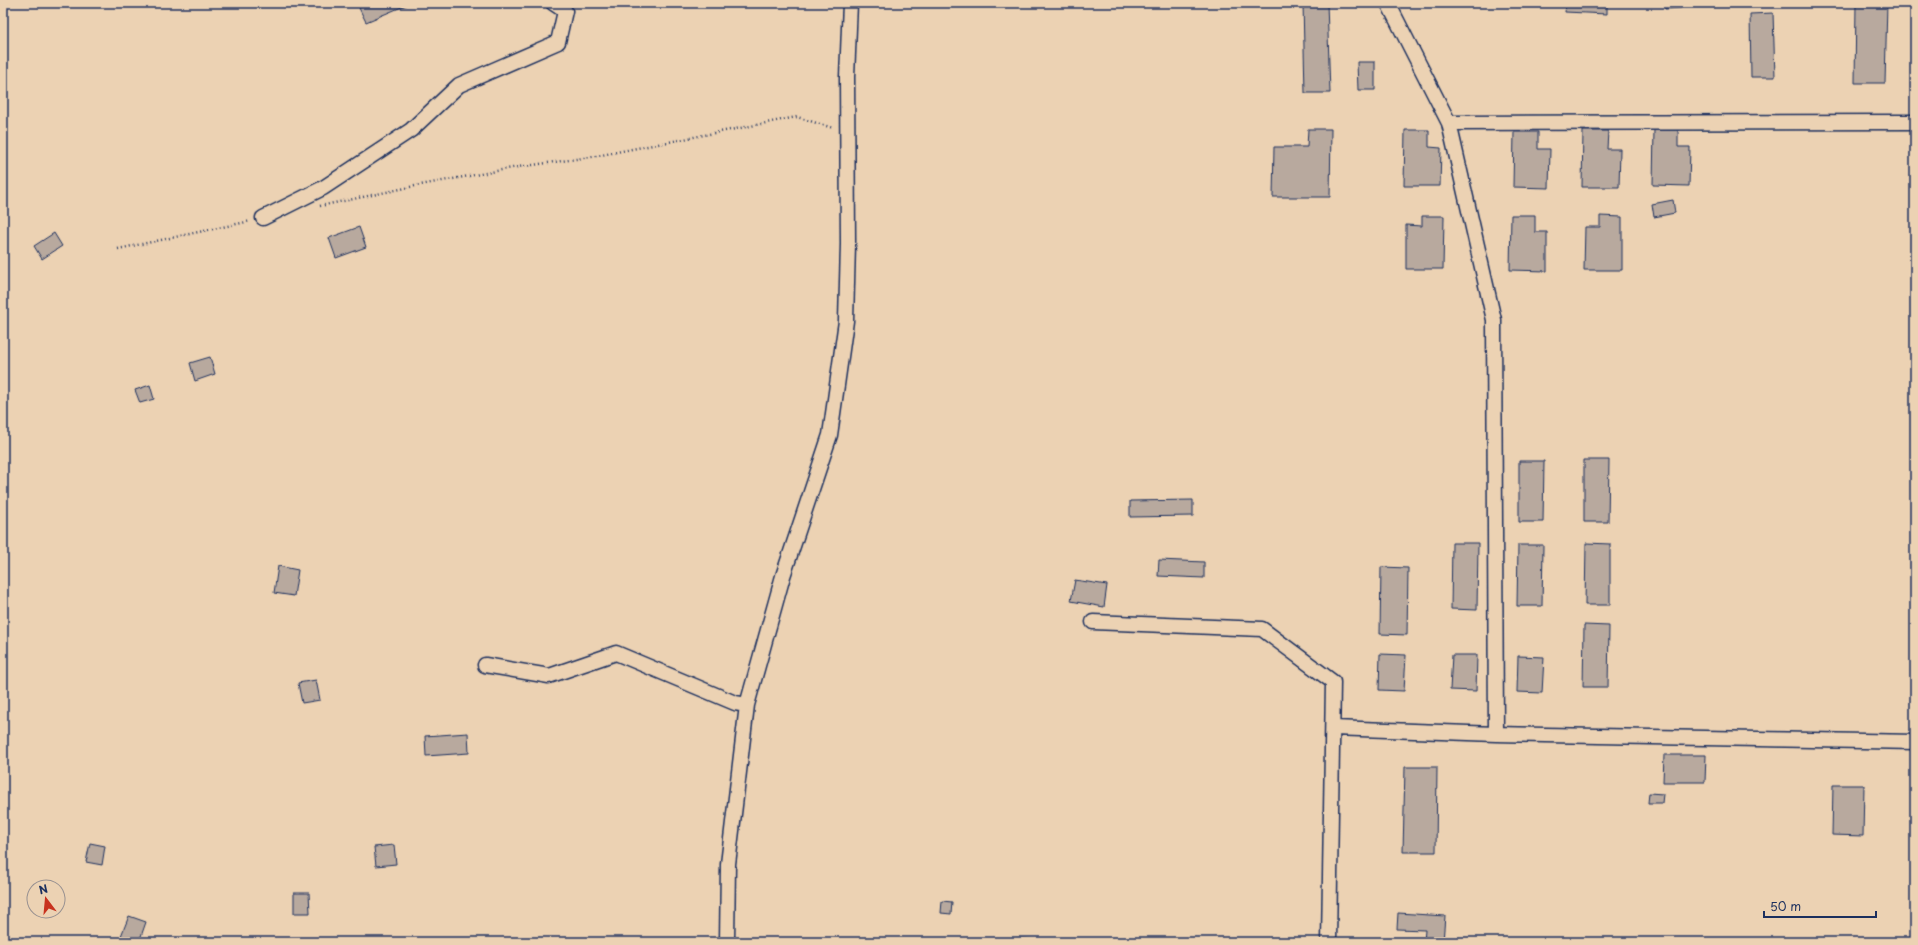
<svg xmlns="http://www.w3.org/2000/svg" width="1918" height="945" viewBox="0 0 1918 945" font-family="'Playpen Sans',sans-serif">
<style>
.building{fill:#b8a99e;stroke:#1b2f5e}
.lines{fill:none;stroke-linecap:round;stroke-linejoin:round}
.minor-casing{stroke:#1b2f5e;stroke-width:17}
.path{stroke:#1b2f5e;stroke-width:2.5;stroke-dasharray:1 3;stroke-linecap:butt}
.minor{stroke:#ecd2b3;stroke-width:14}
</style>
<rect width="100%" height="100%" fill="#ecd2b3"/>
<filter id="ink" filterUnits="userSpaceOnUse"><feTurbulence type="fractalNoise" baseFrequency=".025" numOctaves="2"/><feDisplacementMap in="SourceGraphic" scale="8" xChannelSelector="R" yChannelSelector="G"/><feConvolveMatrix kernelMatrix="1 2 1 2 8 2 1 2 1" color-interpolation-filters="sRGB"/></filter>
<g filter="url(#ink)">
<!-- building -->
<path class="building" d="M370,3H411L366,22L359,8Z
M1303,3H1327L1330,93H1305Z
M1566,3H1607V14L1565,12Z
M1665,3H1681V8L1665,9Z
M1856,3H1887L1885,83H1855Z
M1773,13L1775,77H1751L1750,14Z
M1357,62H1375V90H1358Z
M1308,129H1331L1330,197H1273L1274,147H1307Z
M1654,129L1678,130V147H1690L1689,186L1653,185Z
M1405,130H1429V147L1441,148L1440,186H1404Z
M1583,131H1608L1607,149H1620L1619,187H1582Z
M1514,132H1538V149H1550L1549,188L1513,187Z
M1673,200L1675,213L1654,217L1652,204Z
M1511,215H1535V232H1547V271L1510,270Z
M1422,216H1444L1443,269H1406V225L1422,226Z
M1600,216L1622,217V270H1584L1585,227H1600Z
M359,227L366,247L336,258L329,238Z
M54,233L62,246L42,259L34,246Z
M210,357L215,374L195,381L190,363Z
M150,385L154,399L140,403L135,390Z
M1584,460H1609L1608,522H1584Z
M1519,461H1544L1543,522H1519Z
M1193,500V516L1130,517V501Z
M1452,543H1478L1477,610L1451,609Z
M1586,543L1610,544V605H1585Z
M1518,545H1543L1542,606H1517Z
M1159,560L1204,562V578L1158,576Z
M278,566L298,570L294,596L274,593Z
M1381,567L1408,568L1407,635L1380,634Z
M1075,580L1107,585L1104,607L1071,601Z
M1584,625L1609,626L1608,687H1583Z
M1380,654L1406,655L1404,691L1379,690Z
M1452,655H1477L1476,691L1450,690Z
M1518,656L1544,657L1542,693L1517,692Z
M316,680L320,700L302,703L298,683Z
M468,733L469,753L426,756L425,736Z
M1664,755H1706L1705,782H1663Z
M1405,767H1437L1436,852H1403Z
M1833,785H1864L1863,836L1832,835Z
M1649,793L1663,794L1662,803H1648Z
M90,843L105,846L102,865L86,862Z
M394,845L396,864L376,866L374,847Z
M294,893H309L310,913H294Z
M942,901L952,902L951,914L941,913Z
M1398,913L1445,916L1443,942H1424L1425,930L1397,929Z
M129,916L146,922L139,942L121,936Z
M1016,938L1037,940V942H1016Z"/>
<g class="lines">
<!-- minor casing -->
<g class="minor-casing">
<path id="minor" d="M1388,3L1449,123L1494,320L1496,734
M1449,123L1915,122
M263,218L323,188L411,130L459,85L558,42L565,11L553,3
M1093,622L1262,629L1333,682L1329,942
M485,665L549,676L616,653L735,703L747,705
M1333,728L1496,734L1915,742
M727,942L728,864L747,705L783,576L830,435L846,321L848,244L847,77L850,3"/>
</g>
<!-- path -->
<path class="path" d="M320,206L415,186L518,167L591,157L797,117L833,128
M118,249L251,221"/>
<!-- minor -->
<use href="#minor" class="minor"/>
</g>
</g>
<!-- margin -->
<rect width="1918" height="945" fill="none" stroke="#ecd2b3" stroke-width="16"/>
<rect x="8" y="8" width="1902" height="929" fill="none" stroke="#1b2f5e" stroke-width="1.5" filter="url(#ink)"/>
<!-- north arrow -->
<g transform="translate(46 899) rotate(344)"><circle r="19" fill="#ecd2b3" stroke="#989191"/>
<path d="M0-3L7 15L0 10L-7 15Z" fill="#c8321e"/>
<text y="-6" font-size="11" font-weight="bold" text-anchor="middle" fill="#1b2f5e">N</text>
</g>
<!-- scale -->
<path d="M1764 911v6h112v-6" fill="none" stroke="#1b2f5e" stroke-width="2"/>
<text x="1770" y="911" font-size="12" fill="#1b2f5e" stroke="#ecd2b3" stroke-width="3" paint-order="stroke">50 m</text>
</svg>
